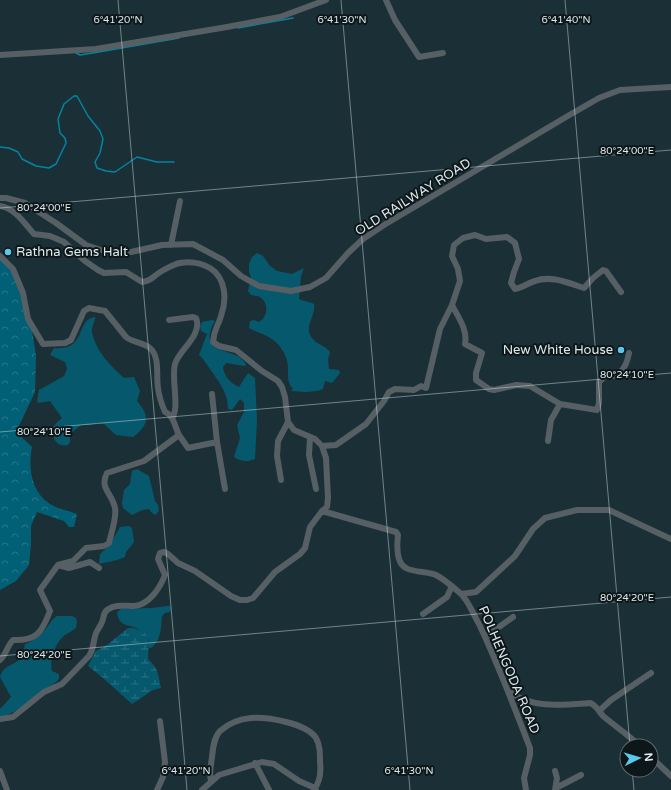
<svg xmlns="http://www.w3.org/2000/svg" width="671" height="790" viewBox="0 0 671 790" font-family="'Varela Round',sans-serif">
<style>
.green{fill:#06596d}
.forest{fill:url(#forest-crowns)}
.wetland{fill:url(#wetland-marsh)}
.lines{fill:none;stroke-linecap:round;stroke-linejoin:round}
.stream{stroke:#0384a1;stroke-width:1.5}
.minor{stroke:#565f63;stroke-width:6}
.ticks{fill:none;stroke:#dce9ed;stroke-width:1;stroke-opacity:0.45}
.poi-dot{fill:#5cc7e8;stroke:#0d1619;stroke-width:1.5}
.labels{text-anchor:middle;dominant-baseline:central;stroke-width:4;stroke-linejoin:round;paint-order:stroke}
.street-label{font-size:13px;fill:#dce9ed;stroke:#0d1619}
.poi-label{font-size:13px;fill:#dce9ed;stroke:#0d1619;text-anchor:start}
.ticks-label{font-size:10px;text-anchor:middle;fill:#dce9ed;stroke:#0d1619;stroke-width:4;stroke-linejoin:round;paint-order:stroke}
</style>
<defs>
<pattern id="forest-crowns" width="20" height="18" patternUnits="userSpaceOnUse"><rect width="20" height="18" fill="#026076"/><path d="M2 6a3 3 0 1 1 6 0M12 15a3 3 0 1 1 6 0" fill="none" stroke="#26778a"/></pattern>
<pattern id="wetland-marsh" width="20" height="14" patternUnits="userSpaceOnUse"><rect width="20" height="14" fill="#06596d"/><path d="M1 5h8M5 5V1M11 12h8M15 12V8" fill="none" stroke="#2a7182"/></pattern>
</defs>
<rect width="100%" height="100%" fill="#1b3036"/>
<!-- green -->
<path class="green" d="M257,253L263,256L270,266L277,271L292,274L304,268L301,276L299,299C305,302 309,301 314,304C316,317 303,327 312,338C317,345 325,345 330,352L328,359L329,369L339,370L340,373L332,383L325,381L323,389C312,393 302,392 291,391L293,389C287,382 288,377 288,368C288,357 281,345 272,339C265,334 256,332 249,328L250,321L254,320L259,322C269,316 269,301 258,296C258,296 251,295 251,295L248,291L251,277L249,272V264L252,257Z
M95,317C95,323 91,327 92,332C96,352 110,365 124,378L134,377L140,391L137,401C150,416 149,425 133,437L116,435L104,424L97,423L91,425H81L70,434V442L68,445C56,448 49,435 55,425C56,423 60,420 62,418L50,401L39,403L37,401L39,390L64,376L67,369L65,362L50,355L54,348C88,351 75,319 95,317Z
M212,320L215,321C212,325 211,329 210,333C206,351 229,350 239,357C242,359 244,362 246,364L245,366L226,363L223,367C224,376 230,383 239,387L248,373L255,378L257,421L255,459C248,462 241,462 234,457L240,438L237,425L244,412V403L240,399L232,410L228,409C228,394 221,385 213,373C208,367 205,360 199,355L207,334L201,331L200,326L202,322Z
M137,469L149,476L155,501L158,505L159,510L156,515L152,513L149,509L142,510L132,515L123,508L122,503L124,490L130,484L132,471Z
M129,526L132,528L134,542L126,552L125,557L117,560L99,564L100,554L110,545L120,527Z
M167,606H170L171,609L170,612L165,613L162,616C161,628 161,641 151,648L148,647L149,640C146,637 143,633 140,630C130,623 119,629 117,612L121,609L152,608Z
M57,616H72L76,618L77,622L76,628C72,631 68,633 65,635C55,643 49,659 52,671L59,674V679C54,685 47,687 41,691C28,702 17,713 0,717V709L11,697L0,677C4,663 15,667 21,657C24,654 24,648 25,644C34,641 42,634 48,626C51,622 52,619 57,616Z"/>
<!-- forest -->
<path class="forest" d="M0,256L15,277L30,318L36,356L35,392L16,432L32,447C28,468 31,492 50,504C58,509 69,511 77,514L74,527H69L64,521L37,512L31,526V545L29,565L16,581L0,590Z"/>
<!-- wetland -->
<path class="wetland" d="M128,628C152,628 149,642 148,659C159,670 158,674 161,688L153,690L132,704L103,678L88,666L96,651L107,645Z"/>
<g class="lines">
<!-- stream -->
<path class="stream" d="M238,28L293,18
M76,53L80,55L93,53L179,38
M0,147L9,148L18,152L22,159L36,166L49,168L56,164L66,143L65,138L60,133L58,119L64,104L74,96H77L88,116L100,131L103,139L100,153L95,162L97,168L106,171L115,172L137,157L157,162H174"/>
<!-- minor -->
<path class="minor" d="M386,0L395,20L419,57L443,53
M0,55L96,49L227,27L280,17L326,0
M0,198H6L25,203L56,223L86,245L110,253L131,252L162,245L193,244L223,260L241,276L259,286L291,291L310,287L326,278L348,253L363,239L384,225L566,117L599,98L620,90L671,87
M0,206C15,208 24,223 34,234L50,236L64,242L85,261L98,270L104,273L126,272L142,282C149,281 151,279 156,275C161,271 174,264 180,263C191,261 201,263 210,268C226,278 227,300 221,316C218,327 214,328 213,342L219,346L236,350L262,371L278,381L282,387L285,397L288,422L294,430L315,439L322,446L326,458L328,498L327,507L322,511L310,527L305,548L300,554L275,572L253,598L247,600H240L231,596L195,571L178,563L168,554L164,552L160,553L158,559L165,575C160,588 149,605 134,606C124,606 115,604 107,610C103,613 104,618 102,622C101,625 98,629 96,633C93,641 94,649 89,656L62,684L44,692L13,717L0,719
M171,245L180,201
M0,256L13,269L23,293L28,319L43,344L65,343L71,340L84,311L89,308L105,311L126,337C133,343 144,342 151,349C160,358 156,377 158,388C159,396 162,405 165,412C174,415 175,428 179,435L144,461L107,473C99,488 112,493 115,508C117,517 111,534 109,543L104,546L86,548L73,561L58,565L40,590L50,611C42,632 37,641 13,640C7,646 6,655 0,660
M452,305C458,317 468,330 465,344L482,353L476,373V380L489,389L494,390L516,385L530,386L560,404L551,420L548,441
M169,320L193,317L196,318C203,335 179,350 175,364C171,379 180,408 172,418
M212,394L217,442L225,489
M560,404L597,410L599,403V382C607,375 607,371 618,374C626,367 627,362 629,353
M179,435L188,448L217,442
M310,438L309,455L316,489
M322,446L336,445L366,424L384,401L389,392L395,389L414,390L421,386L426,388L440,329L452,305L460,281L458,269L452,256L454,245L463,238L475,235L486,239L507,237L515,243L519,259L514,272L511,283L515,289C522,288 528,283 535,281C551,275 569,283 584,288L593,278L603,270L606,271L621,292
M281,480L277,456L278,441L288,422
M322,511L396,532L398,535C397,544 396,563 406,568C415,573 427,571 436,575C444,579 453,587 460,593C469,601 473,614 479,624C498,664 514,706 530,748V755L524,778L526,790
M58,565L69,568L90,562L99,568
M461,594L476,592L515,556L533,529L545,518L577,510H609L671,539
M423,614L447,597L452,586
M485,637L513,617
M509,691C531,709 563,705 590,703C595,704 599,711 603,716C615,726 628,735 640,746
M599,711L611,700L651,673
M651,757L671,776
M255,763L269,790
M0,771L7,790
M555,771L557,778L555,790
M211,781C209,773 211,765 212,757C213,748 214,737 220,731C228,724 240,719 251,718C268,717 306,723 316,738C320,745 320,753 320,762C321,771 321,780 315,788
M556,788L581,775
M157,790L163,777L165,762L160,721
M202,790L219,775L262,762L274,764L299,781L315,788L316,790"/>
</g>
<!-- ticks -->
<path class="ticks" d="M118,0L187,790M341,0L410,790M565,0L630,746M0,208L671,150M0,432L671,373M0,656L671,597M632,770L634,790"/>
<!-- markers -->
<g class="poi-dot">
<circle cx="8" cy="252" r="4"/>
<circle cx="621" cy="350" r="4"/>
</g>
<g class="labels">
<!-- street labels -->
<g class="street-label">
<text transform="translate(413 197) rotate(-32)">OLD RAILWAY ROAD</text>
<text transform="translate(509 670) rotate(67)">POLHENGODA ROAD</text>
</g>
<!-- poi labels -->
<g class="poi-label">
<text x="16" y="252">Rathna Gems Halt</text>
<text x="613" y="350" text-anchor="end">New White House</text>
</g>
</g>
<g class="ticks-label">
<text x="118" y="23">6°41'20"N</text>
<text x="342" y="23">6°41'30"N</text>
<text x="566" y="23">6°41'40"N</text>
<text x="627" y="154">80°24'00"E</text>
<text x="44" y="211">80°24'00"E</text>
<text x="627" y="378">80°24'10"E</text>
<text x="44" y="435">80°24'10"E</text>
<text x="627" y="601">80°24'20"E</text>
<text x="44" y="658">80°24'20"E</text>
<text x="186" y="774">6°41'20"N</text>
<text x="409" y="774">6°41'30"N</text>
</g>
<!-- north arrow -->
<g transform="translate(639 758) rotate(85)"><circle r="19" fill="#0d1619" stroke="#606a6e"/>
<path d="M0-3L7 15L0 10L-7 15Z" fill="#5cc7e8"/>
<text y="-6" font-size="11" font-weight="bold" text-anchor="middle" fill="#dce9ed">N</text>
</g>
</svg>
